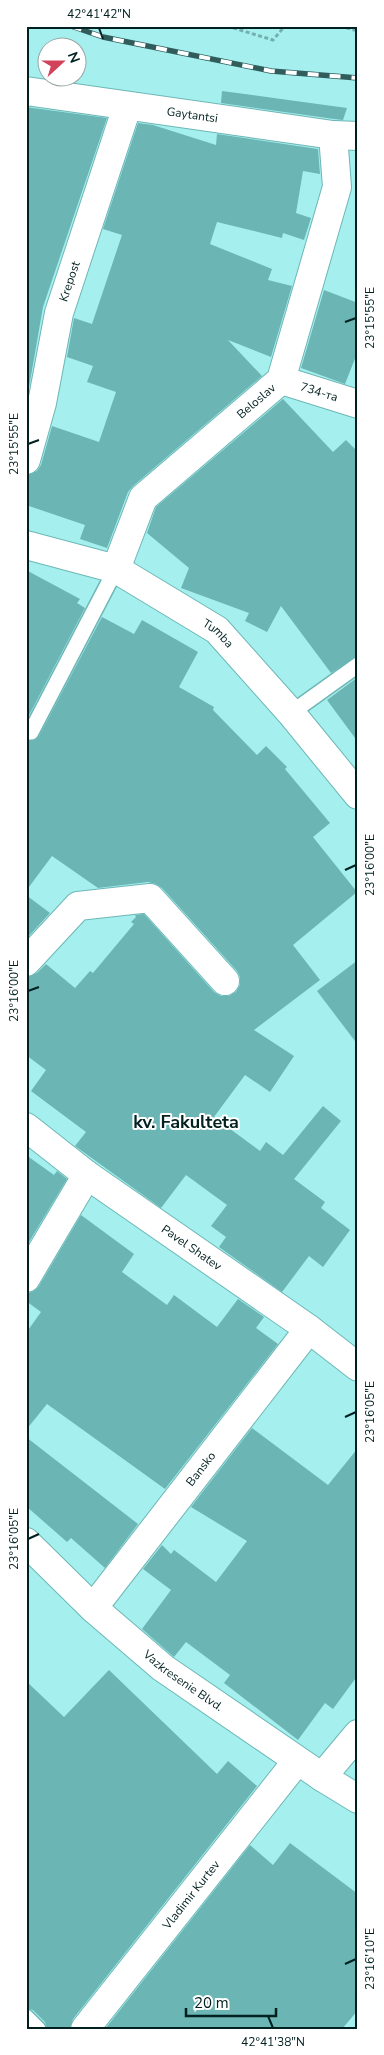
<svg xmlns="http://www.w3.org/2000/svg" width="384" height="2055" viewBox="0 0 384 2055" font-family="'Nunito Sans',sans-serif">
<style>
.building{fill:#6bb5b4}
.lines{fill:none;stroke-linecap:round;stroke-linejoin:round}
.service-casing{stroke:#6db7b6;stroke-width:18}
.minor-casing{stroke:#6db7b6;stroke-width:30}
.tertiary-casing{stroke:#6db7b6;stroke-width:30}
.path{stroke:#73b0af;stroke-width:3;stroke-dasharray:4 2.5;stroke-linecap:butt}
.service{stroke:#fff;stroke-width:15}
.minor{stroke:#fff;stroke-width:28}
.tertiary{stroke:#fff;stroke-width:28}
.rail-casing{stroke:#305c5c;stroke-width:5.5}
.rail{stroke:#fff;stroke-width:4;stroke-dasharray:11;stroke-linecap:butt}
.ticks{fill:none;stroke:#012020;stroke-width:2}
.labels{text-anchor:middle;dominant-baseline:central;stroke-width:4;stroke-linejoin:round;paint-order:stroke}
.street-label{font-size:12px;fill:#012020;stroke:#fff}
.district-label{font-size:18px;font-weight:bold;fill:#012020;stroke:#fff}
.neatline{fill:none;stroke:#012020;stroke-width:2}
.ticks-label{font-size:12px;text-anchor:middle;fill:#012020}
</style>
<rect width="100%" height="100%" fill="#a5f0ef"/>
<!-- building -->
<path class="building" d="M222,91L281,99L347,108L343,120L334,119L221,103Z
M26,107L107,118L43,307L28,393Z
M138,123L153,125L216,145L217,134L318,149L320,174L303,171L296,213L311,218L304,240L283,233L282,238L217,222L210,244L272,269L268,280L292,286L271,357L228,340L262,376L133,486L128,492L107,548L80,539L85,525L26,505V475L37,471L41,465L52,426L99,442L116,392L87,382L93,366L67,357L74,318L92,324L122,235L103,229Z
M324,290L358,303V351L345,384L301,368Z
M283,399L333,452L346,440L358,452V656L331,673L281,606L267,632L245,621L249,613L181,588L189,568L147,533L156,507Z
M26,570L80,599L77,603L85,608L26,721Z
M102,617L134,634L142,620L198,652L179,687L214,707L213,710L257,755L266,746L287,767L285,769L330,823L313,837L357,892L293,945L320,980L254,1030L294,1056L270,1092L245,1075L214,1117L260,1151L266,1142L283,1155L323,1106L341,1121L294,1179L325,1202L321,1208L350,1230L323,1267L309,1256L282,1292L219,1247L226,1237L211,1226L227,1205L186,1175L161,1208L75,1146L86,1132L31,1091L46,1070L26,1055V977L37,973L46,964L75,988L90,971L93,973L134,924L131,922L136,917L135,915L144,914L214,992L221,996H229L236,992L240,985V977L237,971L162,888L156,884L148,882L98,888L52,856L26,891V741L35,740L39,736Z
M358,677V742L327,700Z
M26,895L50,913L26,939Z
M358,960V1045L317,991Z
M26,1155L54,1175L57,1171L67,1179L26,1247Z
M81,1215L134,1254L122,1272L167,1305L174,1295L217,1327L238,1299L264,1317L256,1328L278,1344L165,1489L47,1404L26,1430V1333L41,1312L26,1301V1294L34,1291L39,1286Z
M252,1428L328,1485L358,1448V1675L333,1709L325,1703L298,1740L224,1683L230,1675L186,1642L174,1657L142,1629L171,1590L143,1569L162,1545L171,1554L174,1550L216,1582L247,1541L191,1507Z
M26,1437L138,1524L105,1568L71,1538L67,1542L26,1506Z
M109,1670L217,1774L228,1761L257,1786L73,2019L70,2029H47L45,2022L33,2010L26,2008V1681L64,1717Z
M290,1843L358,1894V2010L342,2029H105L250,1845L273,1865Z"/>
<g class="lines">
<!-- service casing -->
<g class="service-casing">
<path id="service" d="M291,713L358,665
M26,732H31L116,569
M26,2017L38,2029"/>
</g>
<!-- minor casing -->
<g class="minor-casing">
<g id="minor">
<path id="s1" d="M26,91L333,135L358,136"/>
<path id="s2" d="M281,380L358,404"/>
<path id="s3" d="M26,460L42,403L59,313L127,107"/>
<path id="s4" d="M116,569L143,498L281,380L337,187L333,135"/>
<path d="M26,962L78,906L150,898L225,981"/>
<path id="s5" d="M26,1127L87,1175L309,1329L358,1367"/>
<path d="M26,1278L87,1175"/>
<path id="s6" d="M93,1608L309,1329"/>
<path d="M322,1777L358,1734"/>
<path id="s7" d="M85,2029L297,1761"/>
</g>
</g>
<!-- tertiary casing -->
<g class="tertiary-casing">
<g id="tertiary">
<path id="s8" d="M26,545L116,569L217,630L291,713L358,795"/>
<path id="s9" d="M26,1542L93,1608L163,1668L322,1777L358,1799"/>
</g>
</g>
<!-- path -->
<path class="path" d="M227,26L273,40L285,26
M340,26L358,31"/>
<!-- service -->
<use href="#service" class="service"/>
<!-- minor -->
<use href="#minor" class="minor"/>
<!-- tertiary -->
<use href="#tertiary" class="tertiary"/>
<!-- rail casing -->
<g class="rail-casing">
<path id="rail" d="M71,26L103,37L271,71L358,78"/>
</g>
<!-- rail -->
<use href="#rail" class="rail"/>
</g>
<!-- ticks -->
<path class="ticks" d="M99,28L103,39M345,322L356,318M28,444L39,440M345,870L356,865M28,991L39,987M345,1417L356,1412M28,1539L39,1534M345,1964L356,1959M268,2016L273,2028"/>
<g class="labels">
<!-- street labels -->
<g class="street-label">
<text stroke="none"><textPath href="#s1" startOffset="168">Gaytantsi</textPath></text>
<text stroke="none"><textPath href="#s3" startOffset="184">Krepost</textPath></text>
<text stroke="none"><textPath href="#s2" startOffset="40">734-та</textPath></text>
<text stroke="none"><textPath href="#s4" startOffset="225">Beloslav</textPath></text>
<text stroke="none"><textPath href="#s8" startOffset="214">Tumba</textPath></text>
<text stroke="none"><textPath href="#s5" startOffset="205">Pavel Shatev</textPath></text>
<text stroke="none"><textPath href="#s6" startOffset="176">Bansko</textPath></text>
<text stroke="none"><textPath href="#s9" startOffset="210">Vazkresenie Blvd.</textPath></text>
<text stroke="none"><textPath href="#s7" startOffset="171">Vladimir Kurtev</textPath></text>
</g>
<!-- district labels -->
<g class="district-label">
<text x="186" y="1122">kv. Fakulteta</text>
</g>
</g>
<!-- border -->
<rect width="384" height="2055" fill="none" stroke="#ffffff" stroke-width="55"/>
<!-- north arrow -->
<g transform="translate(62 62) rotate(69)"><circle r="24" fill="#ffffff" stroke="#99a6a6"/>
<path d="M0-4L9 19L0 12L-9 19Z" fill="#d2425a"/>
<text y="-8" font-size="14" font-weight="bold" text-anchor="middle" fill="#012020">N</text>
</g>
<!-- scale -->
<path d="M186 2008v8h90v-8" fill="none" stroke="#012020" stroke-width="2.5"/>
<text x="194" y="2008" font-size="15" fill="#012020" stroke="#ffffff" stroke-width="4" paint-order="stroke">20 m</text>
<rect x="28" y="28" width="328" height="2000" class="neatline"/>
<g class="ticks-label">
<text x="99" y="18">42°41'42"N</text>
<text transform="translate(370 318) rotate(-90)" y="4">23°15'55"E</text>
<text transform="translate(14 444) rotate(-90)" y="4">23°15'55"E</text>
<text transform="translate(370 865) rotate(-90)" y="4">23°16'00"E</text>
<text transform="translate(14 991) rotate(-90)" y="4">23°16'00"E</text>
<text transform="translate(370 1412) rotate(-90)" y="4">23°16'05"E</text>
<text transform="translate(14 1539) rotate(-90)" y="4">23°16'05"E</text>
<text transform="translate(370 1959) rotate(-90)" y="4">23°16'10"E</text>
<text x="273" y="2046">42°41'38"N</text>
</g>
</svg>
